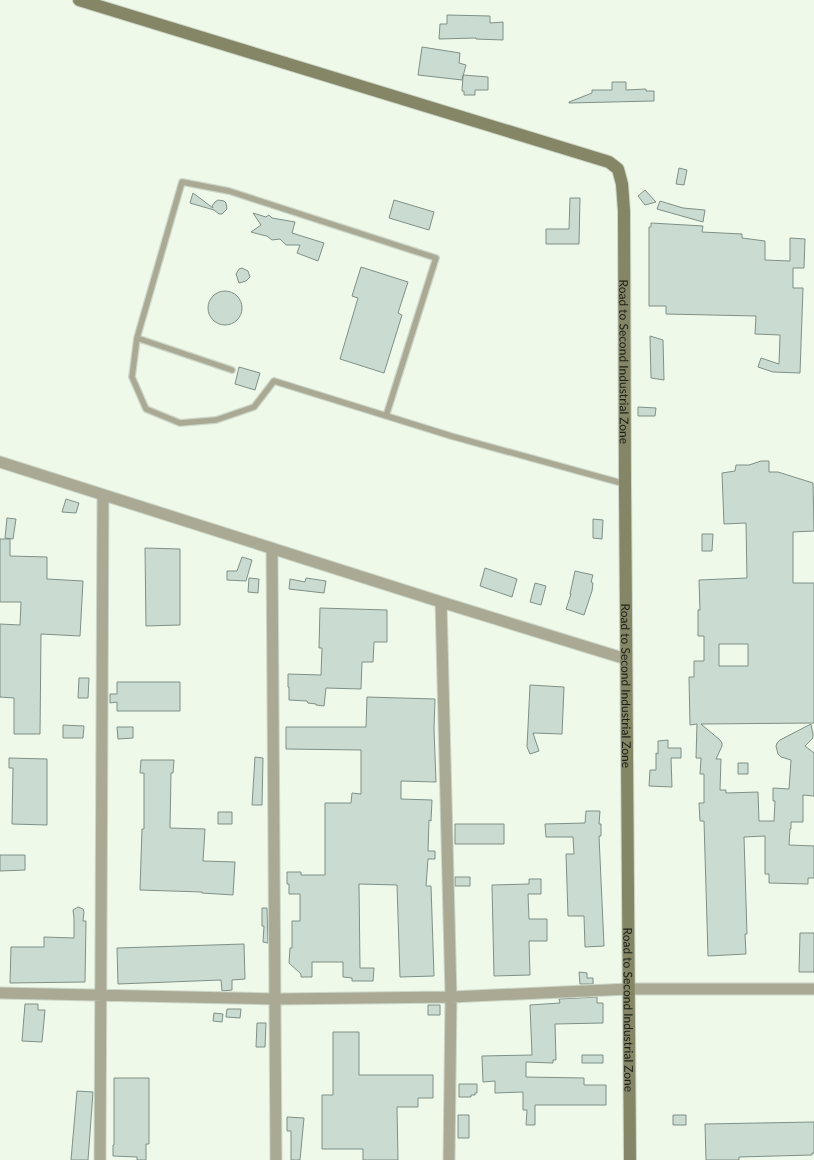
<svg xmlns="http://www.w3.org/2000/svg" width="814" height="1160" viewBox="0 0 814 1160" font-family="Lato,sans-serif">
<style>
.building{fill:#cadcd1;stroke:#7f9087;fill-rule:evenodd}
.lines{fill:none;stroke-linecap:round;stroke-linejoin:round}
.lane-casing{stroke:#ccd6c8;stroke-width:8}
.street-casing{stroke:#ccd6c8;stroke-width:13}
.secondary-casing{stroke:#ccd6c8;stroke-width:14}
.lane{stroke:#aaaa94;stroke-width:5.5}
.street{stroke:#aaaa94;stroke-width:11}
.secondary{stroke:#858665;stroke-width:12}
.labels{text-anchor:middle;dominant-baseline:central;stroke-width:4;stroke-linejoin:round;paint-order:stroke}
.street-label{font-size:12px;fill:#1b1f19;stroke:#fff}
</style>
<rect width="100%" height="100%" fill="#eef9e9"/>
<!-- building -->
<path class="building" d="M447,15L490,16V23L503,22V40L476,39V38L439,39L440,24H447Z
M422,47L460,53L459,63L466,65L462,80L418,75Z
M463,75L488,77V90H475V95H464V91H462Z
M612,82H626V90L646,89V91H654V101L569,103V102L592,93V90H612Z
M679,168L687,170L684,185L676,184Z
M645,190L656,202L645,205L638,196Z
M193,193L213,208L212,206L215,202L218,200L224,201L226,203L227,209L222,214H219L214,210L190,203Z
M570,198H580L579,244H546V229H569Z
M394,200L434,212L429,230L389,218Z
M660,201L683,208L705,210L703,222L657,209Z
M253,213L266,217L269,215L272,218L295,222L292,233L324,243L318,261L297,253L300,245H286L280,239L272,240L267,236L262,235L251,232L261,225Z
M651,223L703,226L702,232L742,234V238L765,241V260L790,261V238L805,239L804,268H793V288H803L800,373L773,372L758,367L761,358L779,364L780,335L755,334L756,316L666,314V306H649V227H651Z
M361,267L408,282L398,313L402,315L384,373L340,359L358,298L352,296Z
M242,268L248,271L250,277L246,281L239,283L236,274L239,269Z
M208 308a17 17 0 1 1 34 0a17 17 0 1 1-34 0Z
M650,336L663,340L664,380L651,378Z
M239,367L260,373L255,390L235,384Z
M638,407L656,408L655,416H638Z
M761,461H769V472H778L813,483L814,531L793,532V583H814V723L701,724L720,740L722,743V746L716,759H721L720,790H726V793L758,792L759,821H774L775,801H773V788L789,789L791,760L781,757L778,754L776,746L777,743L780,740L811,724L813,735V738L805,746L814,753V796L803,795V822H791V829H790L789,845L814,846V878H808V884L769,883V874H765V836L744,837L747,934H745L746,954L708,956L704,821H700L699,803H704V774H700L701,758H696L697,724L690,725L689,677H694V661H704V636H698V610H700L699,580L747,578L746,523L724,524L722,473L735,471L736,465H749ZM719,644H748V666H719Z
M66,499L79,503L76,513L62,512Z
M7,518L16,519L13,539L5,538Z
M593,519L603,520L602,539L593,538Z
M702,534H713L712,551H702Z
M0,539H10V556L47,557V579L83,581L80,636L41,634L40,734H14V698L0,697V624L20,625L21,602H0Z
M145,548L180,549V625L146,626Z
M242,557L252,560L246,581L227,580V571H237Z
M485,568L517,579L512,597L480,586Z
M575,571L593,575L591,582L593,583L592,591L584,615L566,609L571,594H570Z
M249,578L259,579L258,593L248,592Z
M306,578L326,581L324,593L289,589L290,579L305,582Z
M535,583L546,586L541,605L530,602Z
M320,608L387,610V642H374L373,662H362L361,689L326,688L324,706L316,705V704L308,703L307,701L289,700V687H288V674L321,675L322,648H319Z
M79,678H89L88,698H78Z
M117,682H180V711H117V702L110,703V694H117Z
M530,685L564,687L562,734L533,733L539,751L530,754L527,747Z
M367,697L435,699L434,729L436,782L401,781V799L432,800L431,821L429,820L428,851H435V859H428L426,886H431L434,976L400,977L397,885L359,884L360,968H374L373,981H352V978L343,977V962H312V977H301V974L289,963L290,948H292V921H300V894H289V884H287V872H301V875H325V803H351L352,793L361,794V750L286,749V727H366Z
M63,725L84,726L83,738H63Z
M117,727H133V738L118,739Z
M668,740V748H681V758H671L672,787L649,786L650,770H656V753L658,754V741Z
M255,757L263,758L262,805H252Z
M9,758L47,759V825L12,824L13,768H9Z
M141,760H174L173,773H171L170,828L205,829L203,861L235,862L233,895L202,893V892L140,890L142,829H144V773H140Z
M738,763H748V774H738Z
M586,811H600L599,824H601V836H599L604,946L585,947L584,916H568L566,854H574L573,837H546L545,824L585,823Z
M218,812H232V824H218Z
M455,824H504V844H455Z
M0,855H25V870L0,871Z
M455,877H470V886H455Z
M529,879H541V894H528L529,919H547V941H529L530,975L494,976L492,885L529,884Z
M78,907L83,909L84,912L83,921H86L85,982L10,983L11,947H44V937L74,938V918L73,910Z
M262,908H267L268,943L263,942L264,926H262Z
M800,933H814V972H799Z
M244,944L245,979L232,980V990L222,991L221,980L118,984L117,948Z
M579,972L587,973V978H593V984H580Z
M597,997V1003H603V1023L555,1024L556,1060H553V1063L526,1062V1077L584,1078V1085H606V1105H535V1125H526L527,1110H523V1092L495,1093V1081L483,1082L482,1056L532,1055L530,1005L560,1003L559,999Z
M25,1004H38V1010H45L42,1042L22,1041Z
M428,1005H440V1015H428Z
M227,1009H241L240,1018L226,1017Z
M214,1013L223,1014L222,1022L213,1021Z
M257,1023H266L265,1047H256Z
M333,1032H359V1075H433V1098H418V1107H397L398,1160H363V1149H322V1095H333Z
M582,1055H603V1063H582Z
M114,1078H149V1144H146V1160H137V1157L113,1156V1145H114Z
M459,1084H477V1093H475V1095H471V1097H459Z
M77,1091L93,1092L88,1160H71Z
M458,1115H469V1138H458Z
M673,1115H686V1125H673Z
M287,1117L304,1118L300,1160H291V1131H287Z
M814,1122V1153H812V1155L739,1157V1160H706L705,1124Z"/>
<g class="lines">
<!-- lane casing -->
<g class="lane-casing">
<path id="lane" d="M137,338L232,370
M386,416L436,258L229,191L182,182L137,338L132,377L146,409L180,423L216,420L254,407L274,381L451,436L625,484"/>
</g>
<!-- street casing -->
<g class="street-casing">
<path id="street" d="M0,462L441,602L626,659
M272,548L276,1160
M441,602L451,997L449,1160
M0,993L275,999L451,997L629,989H814
M100,1160L103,495"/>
</g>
<!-- secondary casing -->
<g class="secondary-casing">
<g id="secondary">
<path id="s1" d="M79,0L609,162L618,169L622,184L624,211L625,484L630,1160"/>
</g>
</g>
<!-- lane -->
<use href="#lane" class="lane"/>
<!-- street -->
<use href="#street" class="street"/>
<!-- secondary -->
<use href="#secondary" class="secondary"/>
</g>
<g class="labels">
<!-- street labels -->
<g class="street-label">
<text stroke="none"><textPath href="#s1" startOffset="759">Road to Second Industrial Zone</textPath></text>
<text stroke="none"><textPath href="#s1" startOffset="1083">Road to Second Industrial Zone</textPath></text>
<text stroke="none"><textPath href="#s1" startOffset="1407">Road to Second Industrial Zone</textPath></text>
</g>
</g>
</svg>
